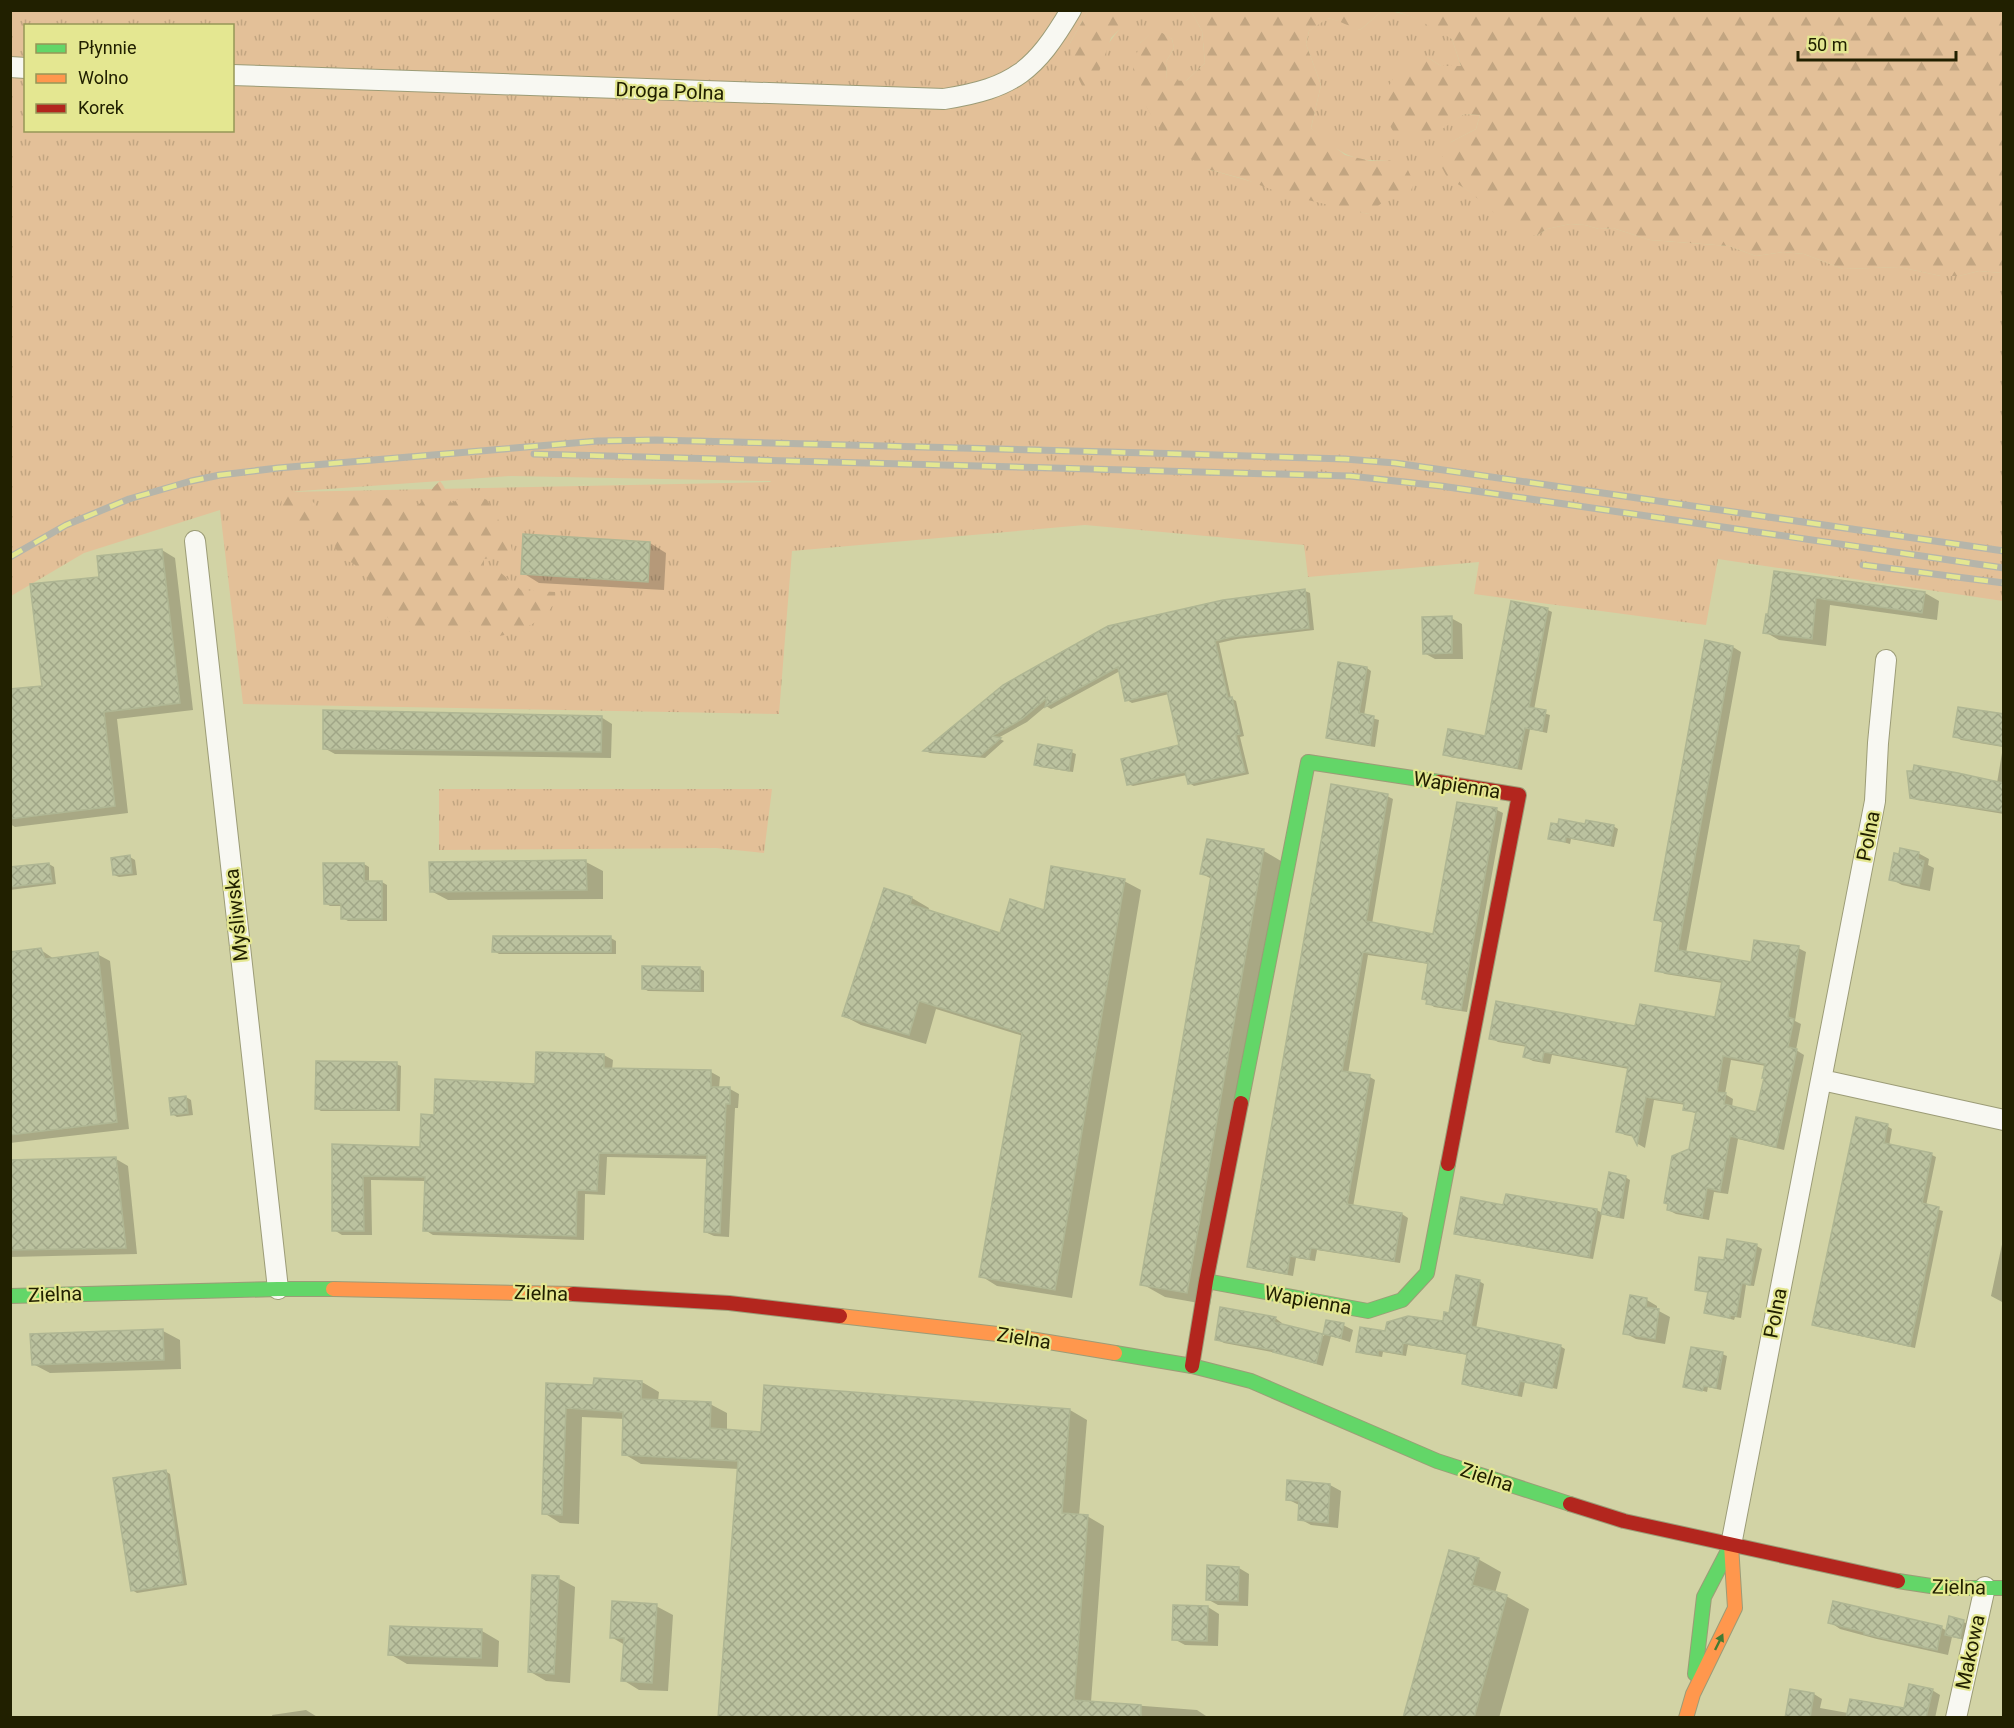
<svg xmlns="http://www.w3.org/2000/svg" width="2014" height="1728" viewBox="0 0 2014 1728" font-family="Roboto,sans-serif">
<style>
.grass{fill:url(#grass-tufts);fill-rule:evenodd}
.forest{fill:url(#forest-firs)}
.shadow{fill:#0003;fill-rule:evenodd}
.building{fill:url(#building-cross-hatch);stroke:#afb693;stroke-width:1.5;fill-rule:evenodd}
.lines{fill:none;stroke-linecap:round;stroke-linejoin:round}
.street-casing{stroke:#9c9c77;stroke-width:22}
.fast-casing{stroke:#9c9c77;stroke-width:16}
.slow-casing{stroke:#9c9c77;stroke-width:16}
.jam-casing{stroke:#9c9c77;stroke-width:16}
.street{stroke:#f8f8f2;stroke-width:20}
.fast{stroke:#63d668;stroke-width:14}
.slow{stroke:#ff974d;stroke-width:14}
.jam{stroke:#b3261e;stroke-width:14}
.rail-casing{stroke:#b5b5aa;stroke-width:7}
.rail{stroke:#e4e791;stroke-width:4.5;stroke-dasharray:14;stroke-linecap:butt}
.oneway{fill:#427b34}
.labels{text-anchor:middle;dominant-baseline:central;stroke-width:4.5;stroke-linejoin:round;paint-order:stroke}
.street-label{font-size:20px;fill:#212000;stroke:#e4e791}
</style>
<defs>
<pattern id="grass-tufts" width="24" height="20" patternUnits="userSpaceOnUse" patternTransform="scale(1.5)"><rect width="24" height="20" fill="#e3c098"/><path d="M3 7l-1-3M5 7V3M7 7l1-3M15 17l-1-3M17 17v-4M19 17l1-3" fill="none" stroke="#c2a581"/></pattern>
<pattern id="forest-firs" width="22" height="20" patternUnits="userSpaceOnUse" patternTransform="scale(1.5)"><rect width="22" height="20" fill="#e3c098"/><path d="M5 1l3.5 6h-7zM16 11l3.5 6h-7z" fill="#c2a581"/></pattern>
<pattern id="building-cross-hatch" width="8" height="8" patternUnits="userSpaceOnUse" patternTransform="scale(1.5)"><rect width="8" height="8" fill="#bbc29f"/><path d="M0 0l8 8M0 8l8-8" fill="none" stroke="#a0a687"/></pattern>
</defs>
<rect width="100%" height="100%" fill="#d2d3a5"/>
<!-- grass -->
<path class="grass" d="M11,11H1088L1070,43L1108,44L1127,19L1137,11H1191L1202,31L1205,63L1186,81H1167L1166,62L1174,48L1172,39L1156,30L1140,43L1207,169L1368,214L1389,160C1352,163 1338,152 1311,128L1321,85L1306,44L1309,31L1327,18L1344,22L1360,30L1382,11C1406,11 1433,24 1452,39L1461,66H1441L1427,57L1450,123L1464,114L1480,115L1476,129L1451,142L1448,177L1536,236L1547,229L1570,224L1585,225L1599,229L1613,228L1650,240L1729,246L1756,256L1783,252L1804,254L1843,269L1899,267L1941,276H1959L1979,271L2003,273V601L1718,559L1706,625L1474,594L1479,562L1308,577L1304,545L1085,525L792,551L779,714L243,704L220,510L84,553L11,596ZM26,26H232V130H26ZM511,476L770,481L771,482L286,492Z
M439,789H772L764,853L716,848L439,850Z"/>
<!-- forest -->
<path class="forest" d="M1088,11H1137L1111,38L1094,86L1084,90L1074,69L1070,43Z
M1191,11H1382L1360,30C1349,26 1340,21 1328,18L1309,31L1306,44L1321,85L1311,128L1345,155L1371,161L1389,160L1407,168L1414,183L1407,200L1393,194L1368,214L1286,195L1244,179L1207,169L1168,144L1134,85L1133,66L1140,43L1156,29L1172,39L1174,48L1166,62L1167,80L1186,81L1205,63L1202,31Z
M1395,11H2003V273L1979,271L1959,276H1941L1899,267L1843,269L1804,254L1783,252L1756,256L1729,246L1650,240L1613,228L1599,229L1585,225L1570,224L1547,229L1536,236L1522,233L1502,220L1470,192L1447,177L1439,162L1451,142L1476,129L1480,115L1464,114L1428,139L1393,131C1373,98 1389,86 1408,58L1427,57L1441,66H1461L1452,39L1415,18Z
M440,481C447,489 446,496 452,503L465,495L474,493L487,500L509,538L513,554L507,560L497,557L484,559V566L501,573L521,590L555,592C559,618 510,638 488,637C476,637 464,627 452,627C441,627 431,633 420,635L396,625L388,618L382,610L377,589L353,563C336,559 332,545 336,529L331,522C317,521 305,526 291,525L281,508L282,498L289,490L305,494L317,506H337L348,496L355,495L374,500L385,497C390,500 396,505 402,508C420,514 428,490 440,481Z"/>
<!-- shadow -->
<path class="shadow" d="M650,543L666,553L664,590L539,583L523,573Z
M162,550L175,558L193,710L117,719L128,813L15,827L10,824V691L43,687L101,578Z
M1775,572L1925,593L1939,601L1937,620L1830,605L1826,646L1779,640L1765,632L1770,616Z
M1305,591L1310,593L1314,630L1237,639L1219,643L1231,698L1236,701L1244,736L1240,737L1249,774L1194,786L1189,783L1187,775L1133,786L1128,784L1181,746L1169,694L1132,703L1127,700L1120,671L1051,709L1046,706L1027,722L998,738L1004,741L985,758L930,753L926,751L1004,686Z
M1548,610L1552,612L1534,710L1550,715L1547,733L1530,729L1522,770L1450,757L1445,754L1486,738Z
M1451,618L1462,624L1463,659H1435L1424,653Z
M1706,642L1733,647L1741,652L1686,953L1752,964L1798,948L1806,952L1795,1021L1801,1024L1796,1050L1804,1055L1784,1150L1738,1139L1728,1194L1714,1192L1709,1220L1676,1214L1668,1210L1669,1205L1666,1203L1691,1150L1697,1114L1685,1109L1686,1105L1654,1100L1645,1148L1638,1144L1635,1137L1625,1135L1617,1131L1629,1069L1552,1055L1550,1064L1533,1061L1525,1057L1527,1047L1498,1042L1491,1038L1636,1028L1717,1019L1723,983L1665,974L1657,970L1664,924L1656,919ZM1731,1060L1766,1066L1765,1078L1757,1114L1732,1107L1733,1099L1725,1094Z
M1367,668L1371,671L1364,716L1379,720L1375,747L1332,740L1327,737Z
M2004,716V814L1917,800L1911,797L1997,783L2003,747L1961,740L1955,736Z
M601,717L612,724L611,758L335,754L324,748Z
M1071,752L1076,754L1073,772L1040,767L1036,764Z
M1387,796L1393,799L1372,924L1435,936L1458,804L1497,810L1503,813L1467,1012L1434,1007L1424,998L1429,964L1368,955L1348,1074L1370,1077L1375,1080L1353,1207L1402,1214L1408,1218L1400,1263L1317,1250L1315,1261L1296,1258L1293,1276L1254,1269L1248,1266Z
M1586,826H1613L1618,829L1614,847L1571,839L1570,844L1550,838Z
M1208,841L1264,851L1286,864L1210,1305L1165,1297L1142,1284L1212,879L1202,874Z
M1918,853L1929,859L1928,865L1934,868L1930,891L1902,885L1891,879Z
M130,857L135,860L137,875L119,877L114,875Z
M586,862L603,871V899L448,900L431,891L430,863Z
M49,864L54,867L56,884L10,890V869Z
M325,864H364L369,867V882H382L387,885V921H348L343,918L342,906H330L325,903Z
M1124,881L1141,890L1072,1298L997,1286L981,1276L1023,1036L936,1009L926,1044L861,1025L844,1016L885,890L912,898L929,908L928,911L1001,935L1045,912Z
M611,938L616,941V954H499L494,951Z
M41,950L54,959L97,954L110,961L129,1129L10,1143V953Z
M699,968L704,971V992L648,991L643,988Z
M604,1055L613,1060L612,1070L711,1072L720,1077L719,1088L730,1089L739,1094L738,1108H735L729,1237L714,1236L705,1232L708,1159L607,1157L605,1195L585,1194L584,1240L433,1235L425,1230L427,1181L371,1180L372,1235H342L334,1230L333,1146L421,1148L435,1116L537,1086Z
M396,1064L401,1066L400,1111H321L316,1108Z
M186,1097L191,1100L193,1115L177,1117L172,1114Z
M1887,1126L1892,1129L1889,1146L1932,1155L1936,1157L1926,1206L1943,1211L1915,1348L1819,1327L1814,1325Z
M116,1159L128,1166L137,1254L10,1257V1161Z
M1625,1177L1630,1180L1624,1219L1608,1216L1603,1213Z
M1507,1196L1597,1210L1602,1213L1593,1259L1461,1236L1456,1233L1505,1206Z
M2004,1235V1303L1991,1296Z
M1729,1240L1757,1246L1762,1249L1754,1286L1746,1285L1741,1318L1735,1317L1734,1320L1706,1312L1710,1293L1697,1289L1725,1262Z
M1479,1281L1484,1284L1476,1329L1560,1346L1565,1349L1557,1389L1525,1382L1522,1397L1468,1386L1464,1383L1468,1355L1408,1345L1406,1356L1383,1352L1382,1357L1363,1354L1358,1351L1386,1332L1444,1323Z
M1647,1300L1657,1306V1310L1670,1317L1665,1344L1636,1339L1625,1333Z
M1275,1318L1282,1323V1326L1324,1336L1327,1322L1343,1325L1353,1330L1350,1342L1331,1336L1323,1366L1277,1353L1224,1343L1216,1339Z
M163,1331L180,1340L181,1369L50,1373L33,1364Z
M1722,1354L1727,1356L1721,1390L1708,1387L1707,1392L1685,1386Z
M595,1380L642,1382L659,1392L658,1401L710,1404L727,1413V1431L762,1434L1070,1410L1087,1420L1079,1516H1087L1104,1526L1091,1702L1197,1710L1209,1718H720L739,1469L641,1464L624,1454L625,1419L582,1417L579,1524L560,1523L544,1513L548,1385L595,1386Z
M165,1471L170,1474L187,1585L137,1593L132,1590Z
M1330,1485L1341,1491L1338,1528L1311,1525L1300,1519L1301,1506L1287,1499Z
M1478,1559L1501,1572L1495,1593L1506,1596L1529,1609L1499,1718H1405Z
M1239,1568L1249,1574L1248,1606L1218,1605L1207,1599Z
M558,1578L575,1587L570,1683L546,1681L529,1671Z
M1834,1603L1942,1628L1947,1631L1950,1618L1969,1624L1965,1640L1952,1637L1948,1655L1877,1639L1840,1629L1830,1622Z
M656,1606L673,1615L668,1691L639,1690L623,1680L625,1645L611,1637Z
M1208,1607L1219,1614L1218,1646L1185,1645L1174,1639Z
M391,1628L482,1631L499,1641L498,1667L407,1664L390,1654Z
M1791,1690L1814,1694L1822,1699L1820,1708L1848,1713L1905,1710L1932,1690L1940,1695L1935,1718H1790Z
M306,1710L319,1718H273L272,1715Z"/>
<!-- building -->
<path class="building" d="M523,534L650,542L648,582L521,574Z
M162,549L180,703L104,712L115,806L10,819V689L42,686L30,584L99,577L97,556Z
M1774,571L1925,592L1922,613L1816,598L1812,639L1763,633L1766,614H1768Z
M1305,589L1309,628L1231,637L1215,641L1228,698L1232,697L1240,734L1236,735L1245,772L1188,784L1185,772L1127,785L1121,759L1179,745L1167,691L1125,701L1118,667L1045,707L1047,698L1022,719L992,736L1001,738L980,756L923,751L1003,685L1108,626L1223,600Z
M1511,601L1548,608L1529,707L1546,710L1542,731L1525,728L1517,768L1443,755L1448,729L1485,736Z
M1452,616V653L1423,654L1422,617Z
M1705,640L1733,646L1678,950L1751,962L1754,940L1799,946L1788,1017L1794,1019L1788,1047L1797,1049L1776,1147L1730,1136L1720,1191L1707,1188L1702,1217L1667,1210L1668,1204L1664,1203L1672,1156L1689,1149L1696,1112L1683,1110L1684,1103L1646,1097L1637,1145L1632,1135L1616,1132L1628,1067L1544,1052L1542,1061L1523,1057L1526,1045L1489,1039L1496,1001L1635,1026L1640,1004L1715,1017L1722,981L1655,971L1663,921L1654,920ZM1723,1056L1765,1064L1762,1078H1764L1756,1112L1724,1104L1726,1093L1717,1092Z
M1338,662L1367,667L1359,713L1374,716L1370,745L1326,738Z
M1958,707L2004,714V746L1953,737Z
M323,710L602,716L601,752L323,749Z
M1038,744L1072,750L1069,771L1034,765Z
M1914,765L1958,773L2004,783V812L1910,798L1907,771H1913Z
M1331,784L1388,794L1366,921L1433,934L1457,802L1497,808L1461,1010L1426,1004L1427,1000L1422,999L1428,963L1363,952L1342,1071L1370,1075L1347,1204L1402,1213L1394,1261L1311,1248L1309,1259L1290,1256L1287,1274L1247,1267Z
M1559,819L1585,824L1586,820L1614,825L1610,845L1566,837L1565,842L1548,839L1551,823L1558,824Z
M1207,839L1264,849L1187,1293L1140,1285L1211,876L1200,874Z
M1900,848L1919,852L1918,859L1924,861L1919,886L1889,880L1894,853L1899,854Z
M130,855L132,873L113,875L111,858Z
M586,860L587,890L430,892L429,862Z
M49,863L52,882L10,887V867Z
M323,863H364V881H382V919H341V904H324Z
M1051,866L1125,879L1055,1290L979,1277L1022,1033L919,1001L909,1035L842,1016L884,888L912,897L910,904L1000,933L1010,899L1044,910Z
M493,936H611V952H492Z
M41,948L45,959L98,952L117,1122L10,1135V952Z
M642,966L700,967V990L642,989Z
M536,1052L604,1054V1068L711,1070V1087H730V1104H726L720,1233L704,1232L707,1155L599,1153L597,1191L577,1190L576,1236L423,1231L425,1177L363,1176L364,1231H332V1144L420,1147L421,1114L434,1115L435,1079L535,1084Z
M316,1061L397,1062L396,1110L315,1109Z
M186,1096L188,1113L171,1115L169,1098Z
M1856,1117L1888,1124L1884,1143L1932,1153L1922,1203L1939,1207L1910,1346L1812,1325Z
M116,1157L126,1248L10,1250V1160Z
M1609,1172L1626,1176L1619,1217L1601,1214Z
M1506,1194L1597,1209L1589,1257L1454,1234L1461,1197L1503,1205Z
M1727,1239L1757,1244L1750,1285L1742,1283L1736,1316L1730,1315V1318L1704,1313L1708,1292L1695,1290L1699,1257L1724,1260Z
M1456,1275L1480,1280L1471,1326L1561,1345L1552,1388L1520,1381L1517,1395L1462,1384L1467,1354L1403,1343L1402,1354L1378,1350V1355L1356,1352L1360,1327L1385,1331L1387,1322L1408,1316L1443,1321L1444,1312L1449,1313Z
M1630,1295L1647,1298L1646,1307L1659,1309L1655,1339L1623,1334Z
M1220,1307L1276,1317L1274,1322L1323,1334L1316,1363L1273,1352L1274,1350L1215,1340Z
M1326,1320L1344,1323L1341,1338L1323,1334Z
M163,1329L164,1360L32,1365L30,1334Z
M1691,1347L1723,1352L1716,1388L1704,1386L1702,1391L1683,1387Z
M594,1378L642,1381L641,1399L711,1402L710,1428L761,1432L764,1385L1070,1409L1062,1513L1088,1515L1074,1700L1141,1705V1718H718L738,1461L622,1455L623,1412L566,1408L562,1515L542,1514L546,1383L593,1385Z
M166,1470L183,1583L131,1591L113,1478Z
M1287,1480L1330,1484L1328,1523L1298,1520L1299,1501L1286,1500Z
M1449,1550L1479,1558L1472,1585L1507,1595L1474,1718H1403Z
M1207,1565L1239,1567L1238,1601L1206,1600Z
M532,1575L559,1576L554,1674L528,1672Z
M612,1601L657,1604L652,1683L621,1681L624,1638H610Z
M1833,1601L1942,1626L1937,1650L1864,1634V1632L1828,1623Z
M1173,1605L1208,1606L1207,1641L1172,1640Z
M1949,1616L1964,1620L1960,1638L1945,1635Z
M390,1626L482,1629L481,1658L388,1655Z
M1909,1684L1933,1689L1926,1718H1846L1850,1699L1904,1708Z
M1790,1689L1814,1693L1810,1718H1785Z"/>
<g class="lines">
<!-- street casing -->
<g class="street-casing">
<path id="street" d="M10,67L26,68
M232,75L944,99C1014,88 1035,71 1071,10
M195,541L278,1289
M1822,1080L2004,1120
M1731,1545L1875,801L1878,743L1886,660
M1956,1718L1985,1587"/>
</g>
<!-- fast casing -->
<g class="fast-casing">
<path id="fast" d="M1241,1103L1308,762L1439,782
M1206,1281L1368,1311L1402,1300L1427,1273L1448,1164
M10,1296L278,1289H333
M1115,1353L1192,1366L1251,1381L1437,1461L1570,1504
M1898,1581L1944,1588H2004
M1695,1674L1704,1597L1731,1545"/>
</g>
<!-- slow casing -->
<g class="slow-casing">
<path id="slow" d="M333,1289L573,1294
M840,1316L1006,1335L1115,1353
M1686,1718L1693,1694L1735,1608L1731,1545"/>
</g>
<!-- jam casing -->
<g class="jam-casing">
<path id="jam" d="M1439,782L1519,795L1448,1164
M573,1294L729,1303L840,1316
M1192,1366L1206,1281L1241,1103
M1570,1504L1624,1521L1898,1581"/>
</g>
<!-- street -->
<use href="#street" class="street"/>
<!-- fast -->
<use href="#fast" class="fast"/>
<!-- slow -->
<use href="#slow" class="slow"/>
<!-- jam -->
<use href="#jam" class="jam"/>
<!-- rail casing -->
<g class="rail-casing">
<path id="rail" d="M534,454L1350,476L1441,486L2004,568
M10,557L66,525L129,499L191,481L220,475L278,468L598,441L656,440L1186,454L1345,459L1395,463L2004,551
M1863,565L2004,583"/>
</g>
<!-- rail -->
<use href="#rail" class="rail"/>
</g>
<!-- one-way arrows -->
<defs><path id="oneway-solid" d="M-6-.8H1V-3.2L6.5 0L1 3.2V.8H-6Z" transform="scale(1.5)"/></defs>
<use class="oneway" href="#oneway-solid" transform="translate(1719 1642) rotate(-64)"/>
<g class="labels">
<!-- street labels -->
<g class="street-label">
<text transform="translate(670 91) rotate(2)">Droga Polna</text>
<text transform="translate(1457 785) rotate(9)">Wapienna</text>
<text transform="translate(1868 836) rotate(-79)">Polna</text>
<text transform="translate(236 915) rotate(-96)">Myśliwska</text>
<text transform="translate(541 1293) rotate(2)">Zielna</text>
<text transform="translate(55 1294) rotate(-2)">Zielna</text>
<text transform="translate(1308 1300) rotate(10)">Wapienna</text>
<text transform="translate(1775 1313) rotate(-79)">Polna</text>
<text transform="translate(1024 1338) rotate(9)">Zielna</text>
<text transform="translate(1487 1477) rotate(18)">Zielna</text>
<text transform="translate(1959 1587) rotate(1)">Zielna</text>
<text transform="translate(1970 1652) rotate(-78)">Makowa</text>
</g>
</g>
<!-- border -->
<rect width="2014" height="1728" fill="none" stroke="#212000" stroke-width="24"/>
<!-- legend -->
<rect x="24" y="24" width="210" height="108" fill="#e4e791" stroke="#969757" stroke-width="1.5"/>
<rect x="36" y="44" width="30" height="9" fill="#63d668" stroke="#969757" stroke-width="1.5"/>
<text x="78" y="54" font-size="18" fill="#212000">Płynnie</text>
<rect x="36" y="74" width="30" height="9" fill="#ff974d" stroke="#969757" stroke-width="1.5"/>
<text x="78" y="84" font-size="18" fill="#212000">Wolno</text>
<rect x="36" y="104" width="30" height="9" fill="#b3261e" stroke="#969757" stroke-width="1.5"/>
<text x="78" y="114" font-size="18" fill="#212000">Korek</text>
<!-- scale -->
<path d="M1798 51v9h158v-9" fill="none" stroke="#212000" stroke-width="3"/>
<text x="1807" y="51" font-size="18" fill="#212000" stroke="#e4e791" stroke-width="4.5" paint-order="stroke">50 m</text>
</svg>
